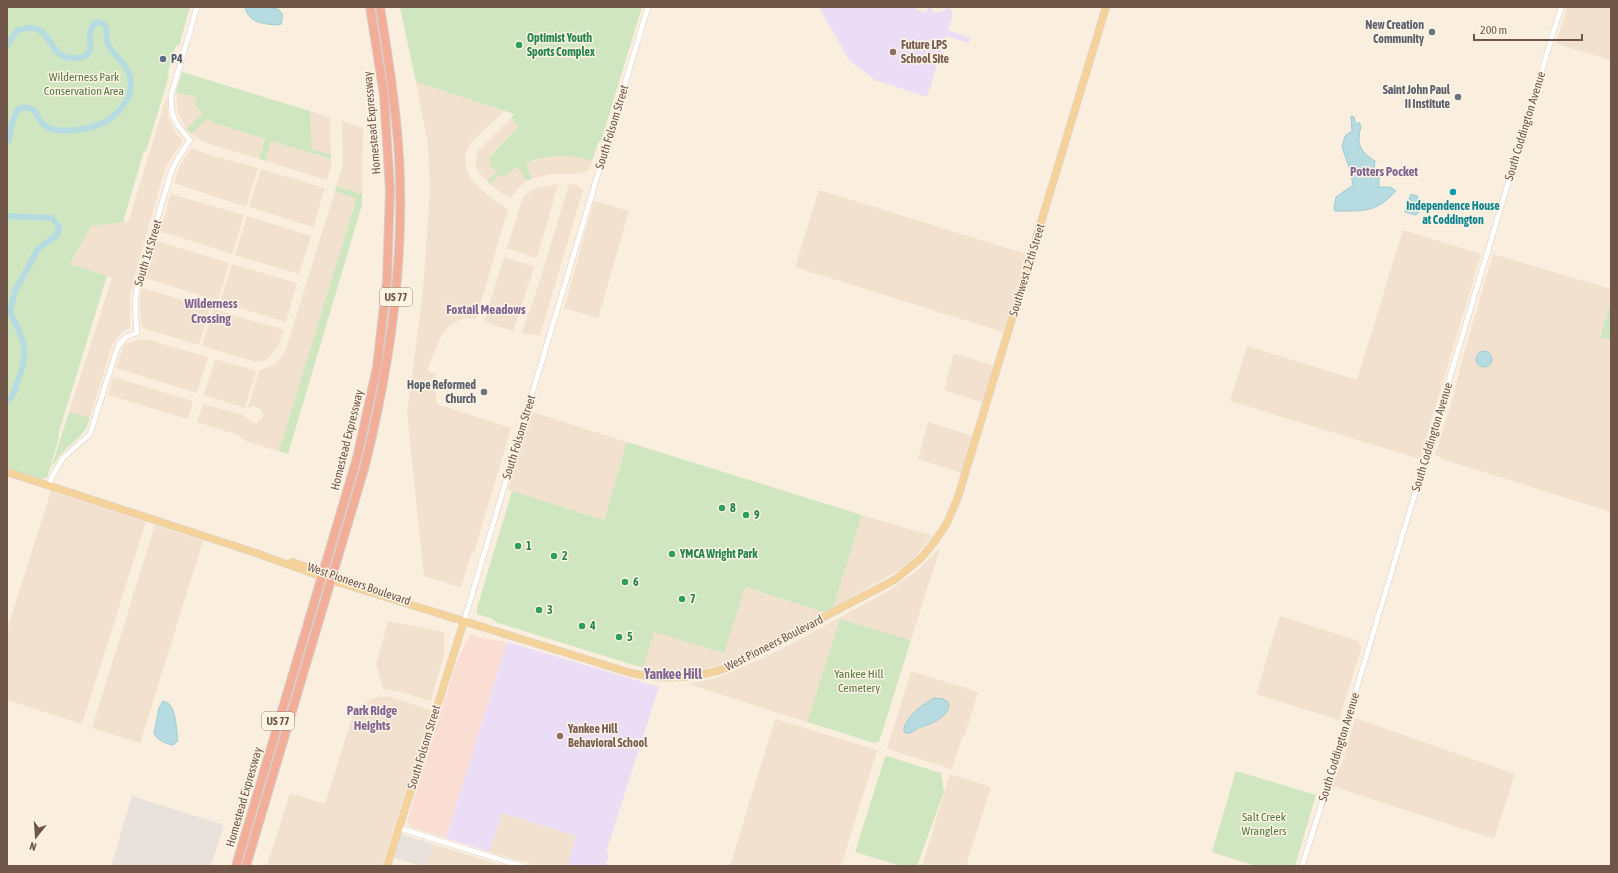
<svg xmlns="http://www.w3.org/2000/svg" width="1618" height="873" viewBox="0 0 1618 873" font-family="'Asap Condensed',sans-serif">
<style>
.residential{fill:#f1e1ce}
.commercial{fill:#faded3}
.industrial{fill:#e9e1db}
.education{fill:#ecddf6}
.green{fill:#d0e6c0}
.water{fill:#b6dce2;stroke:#9dccd3}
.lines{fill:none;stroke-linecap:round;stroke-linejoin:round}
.river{stroke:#b6dce2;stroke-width:6}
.minor-casing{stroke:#decbbc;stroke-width:6}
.major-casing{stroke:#d7d0cc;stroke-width:8}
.highway-casing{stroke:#d7d0cc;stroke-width:10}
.minor{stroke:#fff;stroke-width:5}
.major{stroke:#f6d29b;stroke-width:7}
.highway{stroke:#f2ae99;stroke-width:8}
.worship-dot{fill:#6b7280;stroke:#fef4e5;stroke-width:1.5}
.leisure-dot{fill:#2e9e5b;stroke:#fef4e5;stroke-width:1.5}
.education-dot{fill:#8d6e63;stroke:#fef4e5;stroke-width:1.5}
.service-dot{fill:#5c6f8a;stroke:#fef4e5;stroke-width:1.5}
.culture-dot{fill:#0f9aa8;stroke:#fef4e5;stroke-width:1.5}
.labels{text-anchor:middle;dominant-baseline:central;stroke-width:3;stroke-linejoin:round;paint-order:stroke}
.shield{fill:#fef4e5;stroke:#9a8578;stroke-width:1}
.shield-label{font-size:11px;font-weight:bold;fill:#6f5649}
.worship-label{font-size:12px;font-weight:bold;fill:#5b616d;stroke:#fef4e5;text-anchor:end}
.leisure-label{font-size:12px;font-weight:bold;fill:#27864d;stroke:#fef4e5;text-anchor:start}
.education-label{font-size:12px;font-weight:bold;fill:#785e54;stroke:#fef4e5;text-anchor:start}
.service-label{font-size:12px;font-weight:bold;fill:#4e5e75;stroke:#fef4e5;text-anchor:start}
.park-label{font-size:12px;fill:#557a44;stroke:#fef4e5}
.street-label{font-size:12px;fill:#6f5649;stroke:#fef4e5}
.culture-label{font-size:12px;font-weight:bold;fill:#0d838f;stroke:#fef4e5}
.neighbourhood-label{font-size:13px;font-weight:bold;fill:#826592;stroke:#fef4e5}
.quarter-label{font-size:14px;font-weight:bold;fill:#826592;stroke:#fef4e5}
</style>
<rect width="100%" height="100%" fill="#faefdf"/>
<!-- residential -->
<path class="residential" d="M1567,7H1611V60L1556,44Z
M416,82L504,111L470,144L465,155V161L468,174L473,181L493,200L508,209L476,319L465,318L460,320L453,323L446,329L440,338L427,370L436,374L434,381L437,404L511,428L474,552H472L461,587L424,576L407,413L423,292L430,191L428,145Z
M176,92L195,97L196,106L202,115L186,129L178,113Z
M167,95L168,116L176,133L183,141L168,163L163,175L134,279L130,297V328L121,333L112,345L90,418L69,412L112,278L70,264L91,226L123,222L128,223Z
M310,111L330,118L331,155L312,149Z
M511,118L519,126L490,154L489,162L497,171L487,181L480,174L475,165L478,151Z
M208,119L214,123L265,139L259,159L206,143L191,134Z
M342,121L363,128L362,194L336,186L343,165Z
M271,141L331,159V166L327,180L265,161Z
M192,148L207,154L258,168L246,207L174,183L180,165Z
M567,156H576L592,161L590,169L587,172L573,174H551L532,179L526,163L548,157Z
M519,167L527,181L518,188L511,199L497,190L490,184L500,174L508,173Z
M261,169L325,188L313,227L249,207Z
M558,184L537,258L507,248L520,206L524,196L536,188Z
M569,184L577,185L583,190L540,335L525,334L522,333L540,280Z
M819,190L1026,254L1003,332L795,267Z
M335,191L355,198V203L279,451L251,443L244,440L238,435L197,422L203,404L243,415L252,422L257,423L262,419L263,414L260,409L254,406L248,408L259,371L275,364L285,352Z
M171,194L244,215L232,254L160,231Z
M594,201L629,211L598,318L564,308Z
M247,216L311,236L299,274L235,255Z
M1403,230L1481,254L1420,459L1230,401L1247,346L1357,380Z
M157,241L229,263L218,301L146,278Z
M1493,254L1611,289V301L1600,336L1611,340V512L1445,460L1435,455L1454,394L1461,364Z
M504,257L534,267L513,331L484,322Z
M232,264L297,283L286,322L220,302Z
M142,288L210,308L199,345L142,328L140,310V298Z
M213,309L284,330L278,347L266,360L256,362L202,346Z
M139,339L149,340L208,357L197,393L116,368L124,345Z
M954,353L994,366L983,403L944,390Z
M215,359L256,371L245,408L204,395Z
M113,377L193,401L188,419L108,395Z
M532,412L627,442L604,520L508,490Z
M928,422L973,436L962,473L918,459Z
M51,491L146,522L82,724L7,700V630Z
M862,515L933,536L913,559L901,569L833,608Z
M155,525L203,541L140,743L92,728Z
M940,548L911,640L840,619L807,722L688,684L716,678L729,673L778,651L888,591L918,570Z
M744,587L823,612L741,657L720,665L700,670L676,673L642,671L654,632L724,652Z
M1280,616L1359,641L1358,645L1362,646L1339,720L1256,694Z
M388,621L444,632V655L431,701L405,693L383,689L376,664Z
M911,671L978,692L965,735H963L952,769L887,749Z
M388,696L431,710L382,866H267L290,793L325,804L352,718L360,707L373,698Z
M1355,718L1515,774L1494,839L1332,786L1344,757Z
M775,719L877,750L841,866H730Z
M950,774L991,787L966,866H922Z
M502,813L576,836L567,866H538L490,852Z
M433,844L504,866H427Z"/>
<!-- commercial -->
<path class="commercial" d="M470,634L485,639L507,642L446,838L410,827L407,821L456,663Z"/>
<!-- industrial -->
<path class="industrial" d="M132,796L224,825L211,866H111Z
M401,834L433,844L427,866H421L394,858Z"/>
<!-- education -->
<path class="education" d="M819,7H914L919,11L926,12L928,7H933L932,13L941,12L949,7L953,14L948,30L970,38L969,43L946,36L927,97L875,80L849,60Z
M507,642L659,687L606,852L609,854L605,866H567L576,836L502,813L490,852L446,838Z"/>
<!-- green -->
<path class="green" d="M7,7H190L179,46L176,45L167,75L169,76L146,152L144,151L123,222L91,226L70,264L107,276L58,435L59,437L47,478L36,479L7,469Z
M400,7H642L601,141H599L592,161C570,153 548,155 526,163L532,179L527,181L518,167L503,177L500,174L490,184L487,181L497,171L490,165L489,157L519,126L511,118L514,114L416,82Z
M182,72L310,111L312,149L331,155V159L271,141L265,161L259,159L265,139L214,123L208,119L191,134L186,129L202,114L196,106L195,97L176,92Z
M336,186L362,194V205L288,454L279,451L355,203V198L335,191Z
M1611,301V340L1600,337Z
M69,412L90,418C85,436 77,438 65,450C59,456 55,462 51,468Z
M627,442L862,515L833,608L823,612L745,587L724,653L654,632L643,668L498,623L490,618L477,614V608L512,491L604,520Z
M840,619L911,640L879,742L874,743L807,722Z
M887,756L941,773L944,792L917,866H901L855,852L885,757Z
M1236,771L1316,795L1295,866H1256L1212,852Z"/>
<!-- water -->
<path class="water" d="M245,7C254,7 279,4 282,14C283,17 282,21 281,24L279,25C265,24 249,24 245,7Z
M1351,116L1354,117L1356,125L1359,122L1361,127C1356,143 1360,152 1375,161L1374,170L1379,177V187H1390L1396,191C1376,213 1363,211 1335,211L1334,208L1336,197L1353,185L1350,170L1342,147L1345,136L1352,131Z
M1411,194L1417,196L1419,200L1421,210L1416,215L1405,212V210Z
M1476 359a8 8 0 1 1 16 0a8 8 0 1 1-16 0Z
M934,698L943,699L948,702L949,707C944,719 933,723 921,727C914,729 911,736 904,732C902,720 924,703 934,698Z
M163,701C177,703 176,730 178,741L173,745C166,744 157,740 154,733L159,708Z"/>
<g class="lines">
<!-- river -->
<path class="river" d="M7,45L17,31C21,30 25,28 29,28C49,26 50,53 66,57C72,59 88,59 90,50C92,38 85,31 97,22C111,24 104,34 108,44C111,52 120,59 125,66C138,87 128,104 110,119C98,128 59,136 45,126C34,117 38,103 18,109L12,123L9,140L7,141
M7,216L52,218L59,227L57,235L38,249L15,291L10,313C25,341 30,352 17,383C15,390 13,397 7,401"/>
<!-- minor casing -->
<g class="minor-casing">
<path id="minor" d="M49,485L53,475L63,458L90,434L118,346L126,337L137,333L135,303L138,282L172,170L178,158L190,140L179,127L175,120L172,112L171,96L197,7
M464,621L648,7
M399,828L521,866
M1302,866L1327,787L1561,7"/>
</g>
<!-- major casing -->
<g class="major-casing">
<path id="major" d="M7,472L253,552L331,580L631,673C664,680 697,679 729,667L896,579L921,558L933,544L947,523L958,497L988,398L1106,7
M292,562L352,582
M387,866L464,621"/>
</g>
<!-- highway casing -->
<g class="highway-casing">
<path id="highway" d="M236,866L357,458L377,367L387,280L390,190L384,95L370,7
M246,866L364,469C390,367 405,263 399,157C396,107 388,57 380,7"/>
</g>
<!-- minor -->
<use href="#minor" class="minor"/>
<!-- major -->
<use href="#major" class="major"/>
<!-- highway -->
<use href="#highway" class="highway"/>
</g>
<!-- markers -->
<g class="worship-dot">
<circle cx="1432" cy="32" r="4"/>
<circle cx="1458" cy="97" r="4"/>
<circle cx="484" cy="392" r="4"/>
</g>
<g class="leisure-dot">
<circle cx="519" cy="45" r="4"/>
<circle cx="722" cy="508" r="4"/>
<circle cx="746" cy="515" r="4"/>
<circle cx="518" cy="546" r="4"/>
<circle cx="672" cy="554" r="4"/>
<circle cx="554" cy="556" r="4"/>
<circle cx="625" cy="582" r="4"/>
<circle cx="682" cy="599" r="4"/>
<circle cx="539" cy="610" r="4"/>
<circle cx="582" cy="626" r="4"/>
<circle cx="619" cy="637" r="4"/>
</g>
<g class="education-dot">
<circle cx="893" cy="52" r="4"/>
<circle cx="560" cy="736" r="4"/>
</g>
<circle class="service-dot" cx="163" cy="59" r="4"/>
<circle class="culture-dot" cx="1453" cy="192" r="4"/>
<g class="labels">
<!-- shield labels -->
<g class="shield">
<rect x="380" y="288" width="32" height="18" rx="3"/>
<rect x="262" y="712" width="32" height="18" rx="3"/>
</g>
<g class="shield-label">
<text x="396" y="297">US 77</text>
<text x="278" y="721">US 77</text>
</g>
<!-- worship labels -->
<g class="worship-label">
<text x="1424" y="25">New Creation<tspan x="1424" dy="14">Community</tspan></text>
<text x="1450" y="90">Saint John Paul<tspan x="1450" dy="14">II Institute</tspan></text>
<text x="476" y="385">Hope Reformed<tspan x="476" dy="14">Church</tspan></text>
</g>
<!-- leisure labels -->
<g class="leisure-label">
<text x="527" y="38">Optimist Youth<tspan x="527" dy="14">Sports Complex</tspan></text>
<text x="730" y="508">8</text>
<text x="754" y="515">9</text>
<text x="526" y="546">1</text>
<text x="680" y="554">YMCA Wright Park</text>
<text x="562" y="556">2</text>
<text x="633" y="582">6</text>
<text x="690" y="599">7</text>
<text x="547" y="610">3</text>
<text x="590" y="626">4</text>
<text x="627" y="637">5</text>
</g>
<!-- education labels -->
<g class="education-label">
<text x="901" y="45">Future LPS<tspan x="901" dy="14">School Site</tspan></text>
<text x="568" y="729">Yankee Hill<tspan x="568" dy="14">Behavioral School</tspan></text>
</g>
<!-- service labels -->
<g class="service-label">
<text x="171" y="59">P4</text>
</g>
<!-- park labels -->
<g class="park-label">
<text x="84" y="77">Wilderness Park<tspan x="84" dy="14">Conservation Area</tspan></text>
<text x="859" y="674">Yankee Hill<tspan x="859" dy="14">Cemetery</tspan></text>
<text x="1264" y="817">Salt Creek<tspan x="1264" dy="14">Wranglers</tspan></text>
</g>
<!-- street labels -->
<g class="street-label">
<text transform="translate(372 123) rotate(-95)">Homestead Expressway</text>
<text transform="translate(1525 126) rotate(-73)">South Coddington Avenue</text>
<text transform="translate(612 127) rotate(-73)">South Folsom Street</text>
<text transform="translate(148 253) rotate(-73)">South 1st Street</text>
<text transform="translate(1027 270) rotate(-73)">Southwest 12th Street</text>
<text transform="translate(519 437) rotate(-73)">South Folsom Street</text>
<text transform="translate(1432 437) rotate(-73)">South Coddington Avenue</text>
<text transform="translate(347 440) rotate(-76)">Homestead Expressway</text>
<text transform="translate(359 584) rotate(19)">West Pioneers Boulevard</text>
<text transform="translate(774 643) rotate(-27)">West Pioneers Boulevard</text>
<text transform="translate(424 747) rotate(-73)">South Folsom Street</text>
<text transform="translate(1339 747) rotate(-73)">South Coddington Avenue</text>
<text transform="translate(244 797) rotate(-74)">Homestead Expressway</text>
</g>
<!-- culture labels -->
<g class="culture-label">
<text x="1453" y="206">Independence House<tspan x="1453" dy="14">at Coddington</tspan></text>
</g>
<!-- neighbourhood labels -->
<g class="neighbourhood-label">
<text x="1384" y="171">Potters Pocket</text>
<text x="211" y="303">Wilderness<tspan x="211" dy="15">Crossing</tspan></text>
<text x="486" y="309">Foxtail Meadows</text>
<text x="372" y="710">Park Ridge<tspan x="372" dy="15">Heights</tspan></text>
</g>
<!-- quarter labels -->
<g class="quarter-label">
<text x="673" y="674">Yankee Hill</text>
</g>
</g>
<!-- border -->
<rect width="1618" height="873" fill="none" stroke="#6f5649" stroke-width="16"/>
<!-- north arrow -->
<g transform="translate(36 837) rotate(197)" stroke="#fef4e5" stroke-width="3" paint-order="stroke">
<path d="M0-3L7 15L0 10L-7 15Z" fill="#6f5649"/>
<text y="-6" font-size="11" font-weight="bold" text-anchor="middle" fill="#6f5649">N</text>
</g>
<!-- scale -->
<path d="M1474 34v6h108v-6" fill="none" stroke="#6f5649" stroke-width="2"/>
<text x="1480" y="34" font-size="12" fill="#6f5649" stroke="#fef4e5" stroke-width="3" paint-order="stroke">200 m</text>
</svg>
